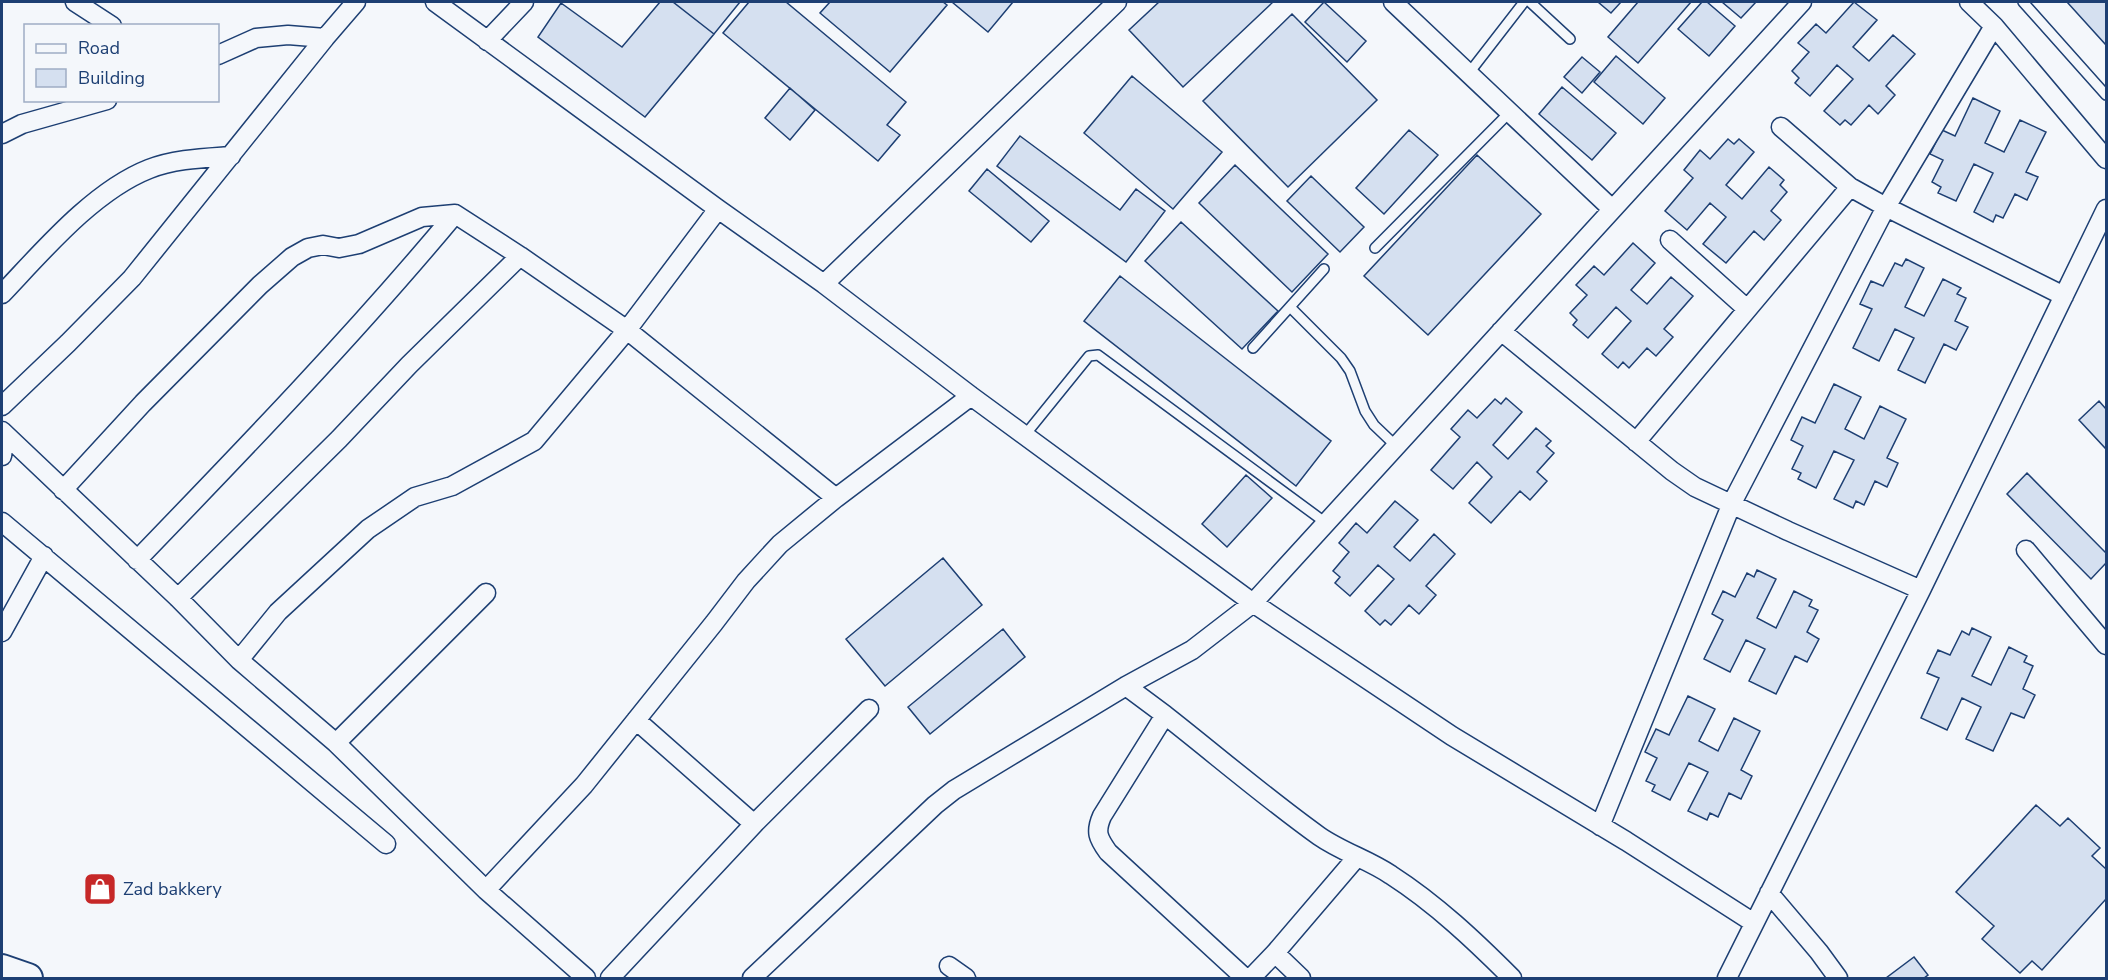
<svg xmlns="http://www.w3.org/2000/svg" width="2108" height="980" viewBox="0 0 2108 980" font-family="'Nunito Sans',sans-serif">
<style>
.building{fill:#d5e0f0;stroke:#1d3f73;stroke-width:1.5}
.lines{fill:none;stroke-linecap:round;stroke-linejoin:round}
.lane-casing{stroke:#1d3f73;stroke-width:12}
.street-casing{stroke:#1d3f73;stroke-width:21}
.primary-casing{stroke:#1d3f73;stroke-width:32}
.lane{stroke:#f4f7fb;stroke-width:9}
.street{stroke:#f4f7fb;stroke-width:18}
.primary{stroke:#f4f7fb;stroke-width:28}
.labels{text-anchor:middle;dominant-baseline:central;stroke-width:4.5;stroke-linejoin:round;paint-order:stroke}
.poi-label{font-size:18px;fill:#1d3f73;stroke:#f4f7fb;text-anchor:start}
</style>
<rect width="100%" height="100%" fill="#f4f7fb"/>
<!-- building -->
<path class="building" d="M660,2H673L714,34L645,117L538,37L561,3L622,47Z
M673,2H740L714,34Z
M749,2H786L906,102L887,125L900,135L878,161L723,33Z
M830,2H943L947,5L890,72L820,13Z
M952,2H1013L988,32Z
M1159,2H1273L1183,87L1129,30Z
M1324,2L1366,41L1347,62L1305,22Z
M1598,2H1621L1611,13Z
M1638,2H1691L1638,63L1608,37Z
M1702,2H1707L1735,26L1709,56L1678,29Z
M1722,2H1756L1741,18Z
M1854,2L1877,20L1853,47L1869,61L1893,35L1915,54L1886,86L1895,95L1878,114L1869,105L1851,125L1845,120L1840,125L1824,111L1853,79L1837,65L1810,96L1795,83L1799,78L1792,71L1809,52L1798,43L1816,24L1826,33Z
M2067,2H2106V45Z
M1292,14L1377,100L1288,187L1203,101Z
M1616,56L1665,98L1643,124L1594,82Z
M1582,57L1600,72L1582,93L1564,77Z
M1132,76L1222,152L1173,209L1084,133Z
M1562,87L1616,133L1592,160L1539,114Z
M790,88L815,110L790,140L765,118Z
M1973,98L2000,111L1985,143L2004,152L2020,120L2046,132L2026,172L2038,177L2027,200L2015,194L2003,218L1996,215L1993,222L1974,212L1993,173L1974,164L1956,201L1938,193L1941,187L1932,182L1943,160L1930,154L1942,130L1955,136Z
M1409,130L1438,155L1384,214L1356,188Z
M1020,136L1120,210L1136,189L1165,211L1126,262L997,166Z
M1728,139L1734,144L1739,139L1754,152L1726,185L1742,199L1769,167L1784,180L1780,185L1787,192L1771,211L1781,220L1764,240L1754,231L1726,263L1703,244L1726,217L1710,203L1687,230L1665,211L1693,178L1684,170L1700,150L1710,159Z
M1477,155L1541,214L1428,335L1364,276Z
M1235,165L1328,254L1292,292L1199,203Z
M987,169L1049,221L1031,242L969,191Z
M1311,176L1364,227L1340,252L1287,201Z
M1181,222L1278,311L1242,349L1145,261Z
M1633,243L1655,263L1631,290L1647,304L1671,277L1693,296L1664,329L1673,337L1656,356L1647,348L1629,368L1623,362L1618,368L1602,354L1631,321L1616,307L1588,338L1573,325L1577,320L1570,313L1587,295L1576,285L1594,266L1604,275Z
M1906,259L1924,268L1905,307L1924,316L1943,279L1961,288L1957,294L1966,298L1955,321L1968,327L1956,350L1944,344L1925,383L1898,370L1914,338L1895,329L1879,361L1853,348L1872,309L1860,304L1871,281L1883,286L1895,263L1902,266Z
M1120,276L1331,441L1296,486L1084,321Z
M1834,384L1861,397L1845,429L1864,439L1880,406L1906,419L1887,458L1898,463L1887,487L1875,481L1864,505L1856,501L1853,508L1834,499L1854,460L1834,451L1816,488L1798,479L1801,473L1792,469L1803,446L1791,440L1802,417L1815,423Z
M1506,398L1522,412L1493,445L1508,459L1536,428L1551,441L1546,446L1554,453L1537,472L1547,481L1530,500L1520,491L1491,523L1469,503L1492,477L1477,462L1453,489L1431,470L1460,437L1451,429L1468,410L1477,418L1495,399L1501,404Z
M2099,401L2106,409V449L2079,420Z
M2027,473L2106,553V563L2091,579L2007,494Z
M1246,475L1272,498L1227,547L1202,524Z
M1395,501L1418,520L1394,547L1410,561L1434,534L1455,554L1426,586L1436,595L1419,614L1409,605L1391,625L1385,620L1380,625L1365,611L1394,579L1378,565L1350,596L1335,583L1340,577L1333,571L1349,552L1339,543L1356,523L1367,533Z
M943,558L982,605L885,686L846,639Z
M1757,570L1776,579L1757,618L1776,628L1794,591L1812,600L1809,606L1818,610L1807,632L1819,639L1807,662L1795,656L1776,694L1749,681L1765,649L1746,640L1730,672L1704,659L1723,620L1712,614L1723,591L1735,597L1747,573L1754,577Z
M1972,628L1991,637L1972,676L1991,685L2009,647L2027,656L2024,662L2033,666L2023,689L2035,695L2024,718L2011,713L1993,751L1966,739L1981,707L1962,698L1947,730L1921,718L1939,678L1927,673L1938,650L1950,655L1962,631L1969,635Z
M1003,629L1025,657L930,734L908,707Z
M1688,696L1715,709L1699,741L1718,751L1734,718L1760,731L1741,770L1752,776L1741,799L1729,793L1718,817L1710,813L1707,820L1688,811L1708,772L1689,763L1670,800L1652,791L1655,785L1646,781L1657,758L1645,752L1656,729L1669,735Z
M2036,805L2060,826L2068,818L2100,848L2092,856L2106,869V899L2042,970L2032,961L2020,973L1982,939L1994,926L1956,892Z
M1914,957L1928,975L1924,978H1886Z"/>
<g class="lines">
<!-- lane casing -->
<g class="lane-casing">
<path id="lane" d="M1530,2L1570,39
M2023,2L2106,95
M1469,73L1524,2
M1375,248L1510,112
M1290,307L1341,358L1350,371L1365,411L1374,425L1396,446
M1253,348L1324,269
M1025,435L1089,356L1098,355L1326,523"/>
</g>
<!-- street casing -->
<g class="street-casing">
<path id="street" d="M75,2L112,26
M435,2L718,209L824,284L971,396L1253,603L1452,736L1626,841L1754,923
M1393,2L1612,209
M1969,2L1994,26L2106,159
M487,41L524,2
M218,55L256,38L288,35L325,38L356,2
M1781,127L1850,187L1886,207L2064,296
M2,134L22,124L107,100
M1670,240L1747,309
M824,284L1117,2
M2,294C42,252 93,191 149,169C174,159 204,158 231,156
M1501,331L1672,471L1695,487L1788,531L1921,590
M2,406L68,343L132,278L325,38
M2,431L178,598L239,660L336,743L486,890L586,978
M1636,442L1850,187
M2,456L5,435
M63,490L143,403L260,285L292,257L308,248L323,245L339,248L359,244L422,217L455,214L520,256L627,330L836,498
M2,522L386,844
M2026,550L2106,645
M137,560C246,447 355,334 455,214
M178,598L339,439L409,365L520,256
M2,632L44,556
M239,660L278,612L368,529L415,497L452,486L534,441L627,330L718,209
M1126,686L1165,715L1102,816C1095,832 1098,838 1108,852L1245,978
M1165,715C1216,755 1266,798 1319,836C1342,852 1369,860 1391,875C1436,904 1475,941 1512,978
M636,720L754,824
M336,743L486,593
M1600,826L1732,503L1886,207L1994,26
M486,890L584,785L714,623L746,581L780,544L836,498L971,396
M1769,893L1819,952L1838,978
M1275,953L1301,978
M949,966L966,978
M610,978L754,824L869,709
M752,978L935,805L954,790L1126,686L1192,650L1253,603L1802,2
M1251,978L1275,953L1357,857
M1727,978L1921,590L2106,209"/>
</g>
<!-- primary casing -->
<g class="primary-casing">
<path id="primary" d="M2,969L28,978"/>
</g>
<!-- lane -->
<use href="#lane" class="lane"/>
<!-- street -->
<use href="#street" class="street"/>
<!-- primary -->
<use href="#primary" class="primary"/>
</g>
<!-- icons -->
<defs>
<g id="shop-square" transform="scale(1.725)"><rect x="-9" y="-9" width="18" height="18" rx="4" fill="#c62828" stroke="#f4f7fb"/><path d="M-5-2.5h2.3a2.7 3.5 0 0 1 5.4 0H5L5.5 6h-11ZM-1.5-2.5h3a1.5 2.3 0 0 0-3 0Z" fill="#fff"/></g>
</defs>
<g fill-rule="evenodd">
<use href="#shop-square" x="100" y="889"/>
</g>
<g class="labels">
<!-- poi labels -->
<g class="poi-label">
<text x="123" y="889">Zad bakkery</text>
</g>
</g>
<!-- border -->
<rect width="2108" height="980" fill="none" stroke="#1d3f73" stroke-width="6"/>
<!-- legend -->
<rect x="24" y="24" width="195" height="78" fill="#f4f7fb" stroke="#9eadc5" stroke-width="1.5"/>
<rect x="36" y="44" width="30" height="9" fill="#f4f7fb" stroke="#9eadc5" stroke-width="1.5"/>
<text x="78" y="54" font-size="18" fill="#1d3f73">Road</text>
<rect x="36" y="69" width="30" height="18" fill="#d5e0f0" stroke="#9eadc5" stroke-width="1.5"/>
<text x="78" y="84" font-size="18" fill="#1d3f73">Building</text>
</svg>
